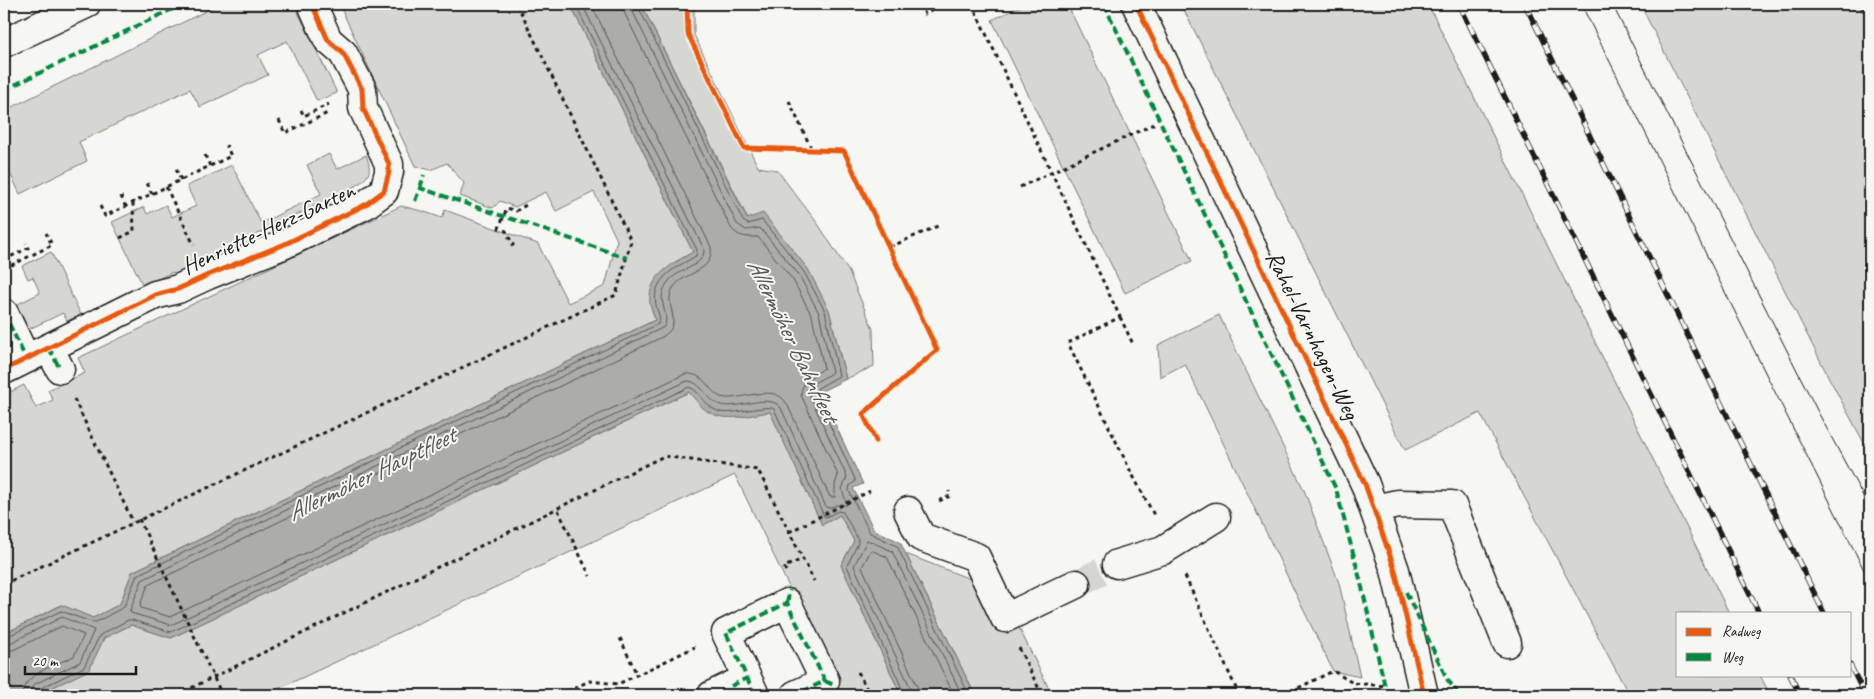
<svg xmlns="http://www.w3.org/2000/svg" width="1874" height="699" viewBox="0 0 1874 699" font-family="Caveat,sans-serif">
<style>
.green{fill:#d6d6d2;stroke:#797977}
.water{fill:#acaca9;stroke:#727271}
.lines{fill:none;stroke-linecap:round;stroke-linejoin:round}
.shore{stroke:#565654;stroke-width:1}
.minor-tunnel{stroke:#d5d5d2;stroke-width:28;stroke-dasharray:28 14;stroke-linecap:butt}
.minor-casing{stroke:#1c1c1c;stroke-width:31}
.path{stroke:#1c1c1c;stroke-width:3;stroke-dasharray:4 4;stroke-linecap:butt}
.minor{stroke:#f6f6f2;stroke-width:28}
.tram{stroke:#1c1c1c;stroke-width:1}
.rail-casing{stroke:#1c1c1c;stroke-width:5.5}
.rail{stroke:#f6f6f2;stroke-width:4;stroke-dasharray:11;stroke-linecap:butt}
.quiet{stroke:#00873e;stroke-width:4;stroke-dasharray:8 4;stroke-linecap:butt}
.cycleway-casing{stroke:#f6f6f2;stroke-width:8}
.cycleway{stroke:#e8590c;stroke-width:5}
.labels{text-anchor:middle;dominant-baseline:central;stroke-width:4;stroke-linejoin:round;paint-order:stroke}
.street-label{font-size:24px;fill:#1c1c1c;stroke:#f6f6f2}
.water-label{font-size:25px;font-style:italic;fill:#565654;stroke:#f6f6f2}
</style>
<rect width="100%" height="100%" fill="#f6f6f2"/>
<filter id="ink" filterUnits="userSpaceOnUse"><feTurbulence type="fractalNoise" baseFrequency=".02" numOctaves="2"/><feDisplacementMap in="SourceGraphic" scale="10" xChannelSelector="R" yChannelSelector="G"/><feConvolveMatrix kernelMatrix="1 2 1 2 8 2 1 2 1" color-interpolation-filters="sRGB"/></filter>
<g filter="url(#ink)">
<!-- green -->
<path class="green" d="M220,4H294L337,93L317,101L287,41L258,55L268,75L200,107L190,89L79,142L87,161L20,194L11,175L4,178V111Z
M339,4H570L693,252L675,262L650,304L655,320L132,572L120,604L93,618L61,605L4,634V395L24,385L36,408L53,400L48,390L85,373L78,358L401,206L422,211L442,218L445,210L538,244L568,303L605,286L617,240L594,192L556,211L546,192L515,207L500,201L493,208L460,196L464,183L447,163L431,170L415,166Z
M641,4H694V35L758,167L777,170L818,224L849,272L873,329L874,366L846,379L829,310L748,219Z
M1025,4H1067L1192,261L1125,293L992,20Z
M1181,4H1428L1729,613H1678V675H1760L1770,695H1629L1480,413L1405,450Z
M1640,4H1870V454L1829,378Z
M329,154L337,169L366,155C373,173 369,177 354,187L229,248L232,254L178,279L173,272L143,286L112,222L144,207L147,214L166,205L172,217L196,206L187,186L232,165L261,223L321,194L307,165Z
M51,252L81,315L67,321L63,313L23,332L14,306L40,293L33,277L28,279L22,266Z
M1219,315L1304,490L1339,583L1360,677L1333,671L1185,364L1160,377L1158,345Z
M689,392L703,408L740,417L770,411L822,525L840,515L854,541L841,565L901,695H841L735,475L278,689L281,695H214L212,690L201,695H37L88,670L104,638L131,625L171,638Z
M906,554L1001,591L1052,695H975Z"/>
<!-- water -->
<path class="water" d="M570,4H641L747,219L763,213L808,269L829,310L846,379L820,392L863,484L853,488L874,530L900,542L975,695H901L841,565L854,541L840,515L822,525L770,412C748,415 721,425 702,407C697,402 693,397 689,392L171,638L131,625L104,638L89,670L37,695H4V634L62,605L93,618L120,604L132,572L655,320C654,315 651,310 650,304C647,275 673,264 693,252Z"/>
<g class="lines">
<!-- shore -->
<path class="shore" d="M582,4L704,249C705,267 677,269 668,282C654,300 671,313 664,327L142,580L130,610L131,613L171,625L687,381C702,381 706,401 721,405C738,410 770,392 781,408L826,507L829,508L837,505H847L842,489L847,477L809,394C810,380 824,380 832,372L819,313L799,275L760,228L746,230L737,224L632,10L631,4
M591,4L711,247C714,273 684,271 673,288C662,306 686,323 662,337L148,585L140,605L141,608L170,617L685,374C708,372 708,397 726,398C746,399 775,383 787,404L830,497H835V485L838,475L801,395C802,378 814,377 824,368L812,316L793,280L758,237C747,237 739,238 731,228L625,14L623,4
M637,4L743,221L748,224L762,220L804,272L825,311L839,376L818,388L815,393L855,479V482L850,485L849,491L870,533L897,546L969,695
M4,638L61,611L91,622H96L124,607L137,575L658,324C662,317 657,312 656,305C651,278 677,267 696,256L697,250L575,4
M4,644L10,643L62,617L94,630L80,662L35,684L31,688L30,695
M4,651L13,650L62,626L84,635L74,656C57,665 23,673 22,695
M36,695L39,689L84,667L100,635L128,620H132L171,632L689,387C701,391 705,408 720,412C734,415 768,404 774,409L824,516L826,517L838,511L843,512L858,539V543L847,566L905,695
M912,695L911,689L854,566L867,540L892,551L962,695
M919,695L917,686L862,567L871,550L887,557L954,695"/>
<!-- minor-tunnel -->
<path class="minor-tunnel" d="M1076,584L1117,564"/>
<!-- minor casing -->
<g class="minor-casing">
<path id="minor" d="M1136,4L1365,484L1395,570L1424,695
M4,43L86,4
M4,313L26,359
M49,348L60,369
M4,370L155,295L178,289L208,275L285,244L365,205L384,191L389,172V164L363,108L362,89L343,53L328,40L312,4
M1374,509L1398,504L1452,505L1507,643
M908,511L921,537L976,557L1005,618L1076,584
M1117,564L1163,550L1216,517
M712,695L747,678
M755,695L726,633L787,603L825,681L795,695"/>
</g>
<!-- path -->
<path class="path" d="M687,4L688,34L744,148L844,151L937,350L863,414L876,441
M920,4L925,14L945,4
M972,4L1120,317L1068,343L1130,470L1155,517
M789,101L812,150
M301,110L304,116L329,104
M279,120L285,133L330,112
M205,155L210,166
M176,169L181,180
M147,183L152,194
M166,187L194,245
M1020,187L1156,123
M121,196L125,206
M100,206L105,216L231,156L226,145
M120,238L134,231L133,203
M511,246L513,245L506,231L499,228L507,208L516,211L526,205L525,202
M890,247L940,225
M4,260L28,248L26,243
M4,269L52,245L46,233
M1120,317L1133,344
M74,399L133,522
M939,501L950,496L949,491
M558,510L590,576
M139,519L222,695
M789,532L870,491
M786,571L784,567L803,559
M1185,576L1239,695
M4,584L616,295L631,241L517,4
M620,638L637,675
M1019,648L1042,695
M858,672L870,695
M177,695L664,456L758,470L814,581
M560,695L589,681L618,684L695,647
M1284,695L1333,671L1353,683L1385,686"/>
<!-- minor -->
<use href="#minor" class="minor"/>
<!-- tram -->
<path class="tram" d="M1581,4L1870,582
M1612,4L1819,414L1870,509"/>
<!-- rail casing -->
<g class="rail-casing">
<path id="rail" d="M1459,4L1759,613
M1525,4L1824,613
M1850,665L1865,695
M1790,675L1800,695"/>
</g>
<!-- rail -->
<use href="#rail" class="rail"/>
<!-- quiet -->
<path class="quiet" d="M1104,4L1336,489L1360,579L1387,695
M1861,4L1870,22
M4,90L183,4
M420,188L424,175
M415,201L420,188L627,258
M4,313L26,359
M49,348L60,369
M1406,592L1447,679L1459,695
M787,603L790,590
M825,681L836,686
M731,686L747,678
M755,695L726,633L787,603L825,681L795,695"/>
<!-- cycleway casing -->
<g class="cycleway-casing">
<path id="cycleway" d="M687,4L688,34L744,148L844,151L937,350L863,414L876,441
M1136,4L1365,484L1395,570L1424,695
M4,370L155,295L178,289L208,275L285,244L365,205L384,191L389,172V164L363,108L362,89L343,53L328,40L312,4"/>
</g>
<!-- cycleway -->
<use href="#cycleway" class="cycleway"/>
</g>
</g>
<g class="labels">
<!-- street labels -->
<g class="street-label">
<text transform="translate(268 228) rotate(-25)">Henriette-Herz-Garten</text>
<text transform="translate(1313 335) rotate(64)">Rahel-Varnhagen-Weg</text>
</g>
<!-- water labels -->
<g class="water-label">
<text transform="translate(793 340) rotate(64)">Allermöher Bahnfleet</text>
<text transform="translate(371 474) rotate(-26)">Allermöher Hauptfleet</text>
</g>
</g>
<!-- margin -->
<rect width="1874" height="699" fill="none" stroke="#f6f6f2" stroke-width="20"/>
<rect x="10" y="10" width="1854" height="679" fill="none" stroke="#1c1c1c" stroke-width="2" filter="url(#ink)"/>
<!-- legend -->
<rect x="1676" y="612" width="175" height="65" fill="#f6f6f2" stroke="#9f9f9c"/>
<rect x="1686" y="628" width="25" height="8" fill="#e8590c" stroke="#9f9f9c"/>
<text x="1722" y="636" font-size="15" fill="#1c1c1c">Radweg</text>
<rect x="1686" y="653" width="25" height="8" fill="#00873e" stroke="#9f9f9c"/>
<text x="1722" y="662" font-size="15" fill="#1c1c1c">Weg</text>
<!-- scale -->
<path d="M25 666v8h111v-8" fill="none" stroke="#1c1c1c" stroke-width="2.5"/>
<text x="32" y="666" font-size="15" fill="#1c1c1c" stroke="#f6f6f2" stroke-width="4" paint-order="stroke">20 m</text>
</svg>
